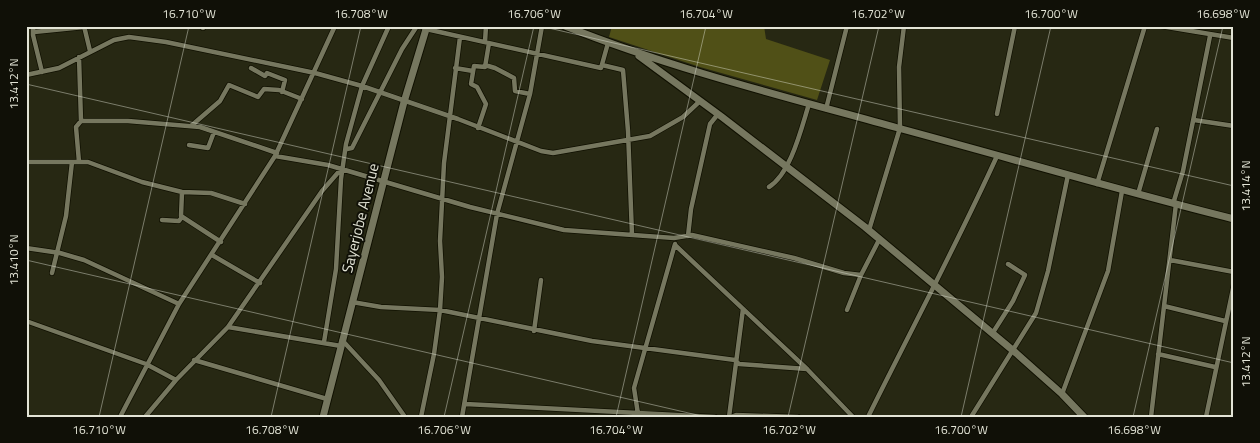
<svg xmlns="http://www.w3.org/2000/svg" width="1260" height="443" viewBox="0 0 1260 443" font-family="'Titillium Web',sans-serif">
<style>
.green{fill:#505017}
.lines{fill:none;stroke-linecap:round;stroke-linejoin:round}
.street-casing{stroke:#101000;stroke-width:6}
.secondary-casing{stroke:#101000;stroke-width:9}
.street{stroke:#76775f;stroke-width:4.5}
.secondary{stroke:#76775f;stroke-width:7}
.ticks{fill:none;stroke:#e3e4d6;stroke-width:1;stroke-opacity:0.45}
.labels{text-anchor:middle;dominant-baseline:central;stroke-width:4;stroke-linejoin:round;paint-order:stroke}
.street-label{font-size:15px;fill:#e3e4d6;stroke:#101007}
.neatline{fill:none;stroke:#e3e4d6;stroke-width:2}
.ticks-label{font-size:12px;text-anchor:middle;fill:#e3e4d6}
</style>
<rect width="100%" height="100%" fill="#272813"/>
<!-- green -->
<path class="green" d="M612,26H764L766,39L830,60L817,100L700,67L609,37Z"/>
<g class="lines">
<!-- street casing -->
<g class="street-casing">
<path id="street" d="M33,26V35L42,72
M84,26L90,51
M421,26L426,29L601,68L608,43
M1161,26L1234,38
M203,28V26
M34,32L84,27
M485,42L486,26
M79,57L81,121
M485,65L495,68L514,78L515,91L530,94
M602,65L623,70L628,131L632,235
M251,68L265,76L267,73L285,80L282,92
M455,68L473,71
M26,75L59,68L114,40L129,37L166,42L315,73L362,86L458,119L541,151L553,153L650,136L683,117L700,101
M826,109L847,26
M997,114L1015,26
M1194,120L1234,126
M191,126L220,101L229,85L258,97L264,89L279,90L302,99
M478,128L486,104L477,87L471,84L474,66L485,67L489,43
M189,145L208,148L214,132
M347,149L352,148L402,49L417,26
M275,156L328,165L470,207L564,230L674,238L692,235L794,258L844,273L861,275L879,240
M26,162H88L142,182L182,192L211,193L245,204
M79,162L76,127L81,121H128L200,127L277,153
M1097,184L1145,26
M769,187C791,173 801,129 809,104
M182,192L181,216L221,242
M1138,194L1157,129
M1173,204L1183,171L1210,36
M162,220L179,221L182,217
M869,230L900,128L899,67L904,26
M688,236L691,209L710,124L718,114
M675,245L807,369L853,417
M26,248L60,253L84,260L179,304
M212,255L260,283
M1170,260L1234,272
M52,273L66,216L72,162
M352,302L381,307L440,310L592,341L735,360L739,364L807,369
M1164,306L1225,321
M847,310L861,275
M26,321L146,364L176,380
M228,327L341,346
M534,331L541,280
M992,334L1013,301L1025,275L1008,264
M342,340L379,380L405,417
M324,342L336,269L341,179L346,144L362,86L389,26
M1158,354L1215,367
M194,360L327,399
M1062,394L1108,271L1122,191
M465,404L715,417
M638,414L634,388L675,244
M120,417L179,304L275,156L335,26
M145,417L176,380L228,327L322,191L342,168
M421,417L434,354L440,310L442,277L440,241L444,163L460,37
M462,417L497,214L530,94L542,26
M729,417L743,309
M731,417L736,415L798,417
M868,417C911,330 957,244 997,156
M971,417L1036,313L1048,271L1068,175
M1151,417L1176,204
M1206,417L1234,284"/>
</g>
<!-- secondary casing -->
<g class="secondary-casing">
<path id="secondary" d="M565,26C673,69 786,97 898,128C1010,158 1121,191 1234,219
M639,56L722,117L865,227L1016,353L1062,394L1084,417
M323,417L404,102L427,26"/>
</g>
<!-- street -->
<use href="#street" class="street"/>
<!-- secondary -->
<use href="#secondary" class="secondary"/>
</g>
<!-- ticks -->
<path class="ticks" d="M540,26L1234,186M26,84L1234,363M26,260L706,417M99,417L189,26M271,417L361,26M444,417L534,26M616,417L706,26M788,417L879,26M961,417L1051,26M1133,417L1223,26"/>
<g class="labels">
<!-- street labels -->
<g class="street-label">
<text transform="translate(360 218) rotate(-76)">Sayerjobe Avenue</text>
</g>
</g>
<!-- border -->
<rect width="1260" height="443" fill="none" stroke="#101007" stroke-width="55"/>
<rect x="28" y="28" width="1204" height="388" class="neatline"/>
<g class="ticks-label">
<text x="189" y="18">16.710°W</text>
<text x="361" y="18">16.708°W</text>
<text x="534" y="18">16.706°W</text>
<text x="706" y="18">16.704°W</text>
<text x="878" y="18">16.702°W</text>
<text x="1051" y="18">16.700°W</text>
<text x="1223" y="18">16.698°W</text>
<text transform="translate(14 84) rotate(-90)" y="4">13.412°N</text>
<text transform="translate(1246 186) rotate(-90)" y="4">13.414°N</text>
<text transform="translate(14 260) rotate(-90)" y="4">13.410°N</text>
<text transform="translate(1246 362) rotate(-90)" y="4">13.412°N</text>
<text x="99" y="434">16.710°W</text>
<text x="272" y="434">16.708°W</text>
<text x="444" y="434">16.706°W</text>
<text x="616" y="434">16.704°W</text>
<text x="789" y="434">16.702°W</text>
<text x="961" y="434">16.700°W</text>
<text x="1134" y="434">16.698°W</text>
</g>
</svg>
